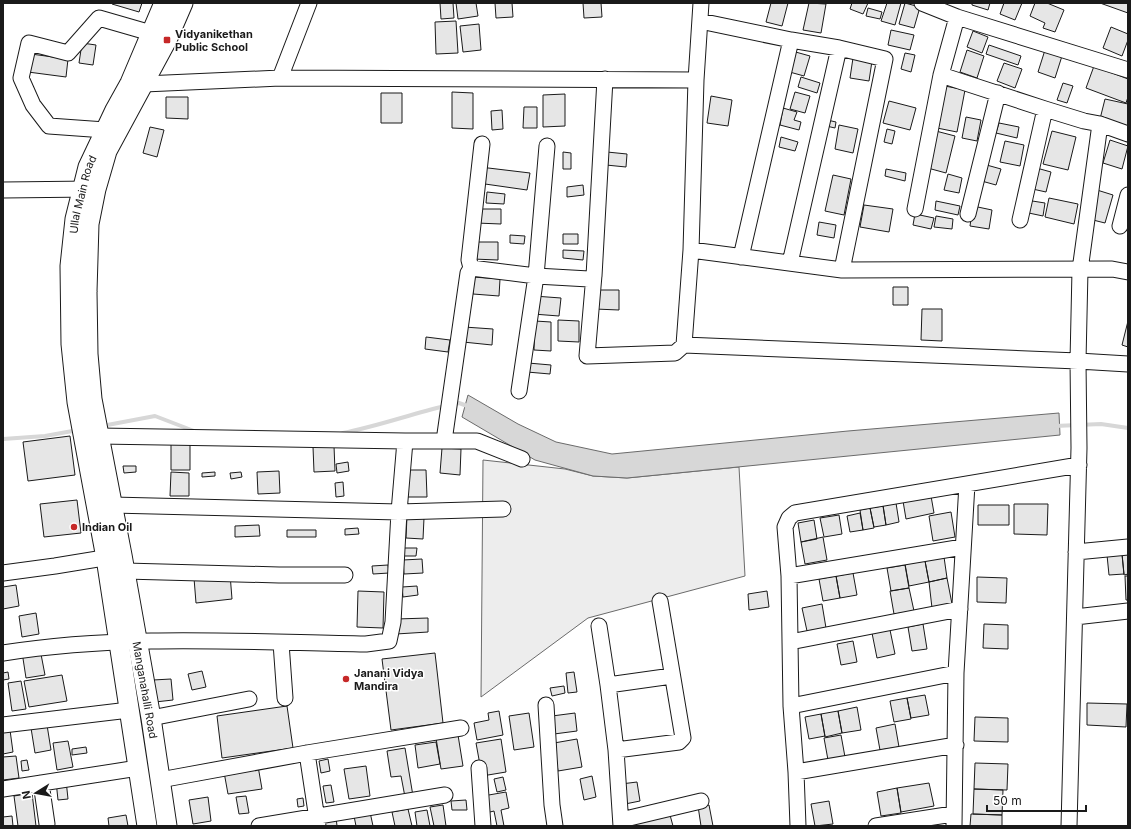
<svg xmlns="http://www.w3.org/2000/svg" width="1131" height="829" viewBox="0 0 1131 829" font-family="Inter,sans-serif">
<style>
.built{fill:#ededed;stroke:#6a6a6a}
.water{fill:#d7d7d7;stroke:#6a6a6a}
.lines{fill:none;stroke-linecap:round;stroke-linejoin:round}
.stream{stroke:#d7d7d7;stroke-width:4}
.building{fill:#e6e6e6;stroke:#1a1a1a}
.minor-casing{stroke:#1a1a1a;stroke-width:17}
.major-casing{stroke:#1a1a1a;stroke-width:21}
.minor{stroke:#fff;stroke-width:15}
.major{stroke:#fff;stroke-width:19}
.poi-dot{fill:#c62828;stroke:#fff;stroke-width:1.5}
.labels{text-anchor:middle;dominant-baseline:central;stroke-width:3;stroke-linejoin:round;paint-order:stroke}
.poi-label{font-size:11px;font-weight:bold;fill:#1a1a1a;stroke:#fff;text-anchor:start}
.street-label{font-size:11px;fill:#1a1a1a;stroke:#fff}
</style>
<rect width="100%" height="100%" fill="#fff"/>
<!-- built -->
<path class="built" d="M483,460L565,469L593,476L627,478L739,467L745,576L588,618L481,697Z"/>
<!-- water -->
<path class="water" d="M468,395L518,424L556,442L612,454L848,431L1059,413L1060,435L627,478L593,476L535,460L462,417Z"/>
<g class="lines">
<!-- stream -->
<path class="stream" d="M452,405L459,403L470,407
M102,426L155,416L194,431
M1055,426L1101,424L1128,428
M343,433C378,426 411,414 445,406
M3,439L45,436L78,430"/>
</g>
<!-- building -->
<path class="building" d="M113,3H142L139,12L112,4Z
M440,3H453L454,18L441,19Z
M456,3H476L478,16L458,19Z
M495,3H512L513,17L496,18Z
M583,3H601L602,17L584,18Z
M771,3H788L782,26L766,22Z
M809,3L826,4L821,33L803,30Z
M852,3H868L863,14L850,9Z
M887,3H901L895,25L881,21Z
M905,3L920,7L914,28L899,24Z
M972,3H990L988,10L972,5Z
M1004,3H1022L1015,20L1000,14Z
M1035,3H1047L1064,10L1055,32L1043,28L1045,23L1030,16Z
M1100,3H1128V13Z
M868,8L882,12L880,19L866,16Z
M456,21L458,53L436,54L435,22Z
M479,24L481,50L463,52L460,26Z
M1111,27L1128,34V40L1122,56L1103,48Z
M891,30L914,35L910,50L888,45Z
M973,31L988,37L982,53L967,47Z
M82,43L96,45L93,65L79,63Z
M989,45L1021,56L1018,65L986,54Z
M967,50L984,56L977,78L960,72Z
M1045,50L1062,56L1055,78L1038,72Z
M792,51L810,56L804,76L786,71Z
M905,53L915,55L911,72L901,69Z
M31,54L68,59L66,77L28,72Z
M853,58L872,61L869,81L850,78Z
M1004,63L1022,69L1015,88L997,81Z
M1094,66L1128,79V97L1126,103L1086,88Z
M801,77L820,83L817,93L798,87Z
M1063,83L1073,86L1067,103L1057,100Z
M945,86L965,90L957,132L937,128Z
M452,92L473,93V129L452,128Z
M795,92L810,96L805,113L790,109Z
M381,93H402V123H381Z
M565,94V126L543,127V95Z
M711,96L732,100L728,126L707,123Z
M166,97H188V119L166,118Z
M1105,99L1128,104V126L1100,119Z
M889,101L916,108L910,130L883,123Z
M524,107H537V128H523Z
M783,108L797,112L794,120L801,122L799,130L780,125Z
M502,110L503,129L492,130L491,111Z
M966,117L981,120L977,141L962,138Z
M823,119L836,122L835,128L822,125Z
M999,123L1019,127L1017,138L996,133Z
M839,125L858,129L853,153L835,149Z
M150,127L164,130L157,157L143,153Z
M887,129L895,131L892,144L884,142Z
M932,130L955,136L946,173L924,167Z
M1052,131L1076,137L1068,170L1043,164Z
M781,137L798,142L795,151L779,147Z
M1110,140L1128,146L1122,169L1103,163Z
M1005,141L1024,145L1020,166L1000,162Z
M563,152L571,153V169H563Z
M607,152L627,154L626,167L606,165Z
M983,164L1001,169L996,185L978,180Z
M480,167L530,173L527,190L478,183Z
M1033,167L1051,172L1046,192L1028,188Z
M886,169L906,173L905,181L885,176Z
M948,174L962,178L959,193L944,190Z
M833,175L851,179L844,215L825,211Z
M583,185L584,195L567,197V187Z
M1097,190L1113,195L1105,223L1089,219Z
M487,192L505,194L504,204L486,203Z
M1049,198L1078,204L1074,224L1045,217Z
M1026,200L1045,203L1043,216L1024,212Z
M936,201L960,206L958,215L935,210Z
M864,205L893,209L889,232L860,227Z
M973,206L992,210L989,229L970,226Z
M476,209H501V224L476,223Z
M915,214L934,218L931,229L913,225Z
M936,216L953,219L952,229L934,227Z
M819,222L836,225L834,238L817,235Z
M563,234H578V244H563Z
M510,235L525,236L524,244L510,243Z
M473,242H498V260L473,259Z
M563,250L584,251L583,260L563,258Z
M473,277L500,279L499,296L473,294Z
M893,287H908V305H893Z
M595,290H619V310L595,309Z
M534,296L561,298L559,316L533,314Z
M922,309H942V341L921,340Z
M558,320L579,321V342L558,341Z
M535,321L551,322V351L534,350Z
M1128,321V347L1122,345Z
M464,327L493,329L492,345L463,342Z
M426,337L450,340L448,352L425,349Z
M528,363L551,365L550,374L527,372Z
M70,436L75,475L28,481L23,442Z
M171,443H190V470H171Z
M334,446L335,471L314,472L313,447Z
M442,448L461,449L460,475L440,473Z
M348,462L349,471L337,473L336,464Z
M123,466H136V472L124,473Z
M406,470H426L427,497H407Z
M279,471L280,493L258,494L257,472Z
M171,472L189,473V496H170Z
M215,472V476L202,477V473Z
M241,472L242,477L231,479L230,473Z
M343,482L344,496L336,497L335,483Z
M931,496L934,513L906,519L903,501Z
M77,500L81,533L44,537L40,504Z
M896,503L899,522L886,525L883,505Z
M1014,504H1048L1047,535L1014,534Z
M978,505H1009V525H978Z
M883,506L886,525L874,527L870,508Z
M870,508L874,528L863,530L860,510Z
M951,512L955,537L933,541L929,516Z
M860,513L863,530L850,532L847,516Z
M839,515L842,534L824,537L820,518Z
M407,516L424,518L423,539L406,538Z
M814,520L817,539L801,542L798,523Z
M259,525L260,536L235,537V526Z
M358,528L359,534L345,535V529Z
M287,530H316V537H287Z
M823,537L827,560L805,564L801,542Z
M404,548H417L416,556H404Z
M1122,554L1124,574L1109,575L1107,555Z
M1122,554H1128V574L1124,575Z
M944,557L947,578L929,582L925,561Z
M422,559L423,573L404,574L403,560Z
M925,561L929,582L909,586L905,564Z
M388,565L389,573L373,574L372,566Z
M905,565L909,588L891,591L887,568Z
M853,573L857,595L840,598L836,576Z
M230,574L232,599L196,603L194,578Z
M836,576L840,598L823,601L819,579Z
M1125,576H1128V600H1126Z
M977,577L1007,578L1006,603L977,602Z
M947,578L952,604L932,608L929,582Z
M16,585L19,606L3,609V587Z
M417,586L418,595L403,597L402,587Z
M909,588L914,611L894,614L890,591Z
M358,591L384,592L383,628L357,627Z
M767,591L769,607L749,610L748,594Z
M822,604L826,628L807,631L802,608Z
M36,613L39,634L22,637L19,616Z
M428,618V632L396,634V619Z
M923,624L927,649L912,651L908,627Z
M984,624L1008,625V649L983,648Z
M890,630L895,654L877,658L872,633Z
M853,641L857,662L841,665L837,644Z
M40,649L45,675L26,678L22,652Z
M435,653L443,723L391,730L382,659Z
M202,671L206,687L192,690L188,674Z
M8,672L9,679L3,680V673Z
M574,672L577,692L568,693L566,673Z
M62,675L67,701L29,707L24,681Z
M171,679L173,700L155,702L153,680Z
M21,681L26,709L12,711L8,683Z
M564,686L565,693L552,696L550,688Z
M925,695L929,715L911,718L907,698Z
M907,698L911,719L894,722L890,701Z
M1087,703L1127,704L1126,727L1087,725Z
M287,706L293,748L222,758L217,716Z
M857,707L861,730L842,733L838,711Z
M499,711L503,735L477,740L474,723L489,720L488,713Z
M838,711L842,733L825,737L821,714Z
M529,713L534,747L514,750L509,716Z
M575,713L577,731L554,734L552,716Z
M821,714L825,736L809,739L805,717Z
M975,717L1008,718V742L974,741Z
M895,724L899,747L880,750L876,728Z
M47,725L51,750L35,753L31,728Z
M10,730L13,752L3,754V731Z
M458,735L463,766L441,769L436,738Z
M841,735L845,757L828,760L824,738Z
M501,739L506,772L482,776L476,743Z
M577,739L582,767L558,771L554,743Z
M68,741L73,767L57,770L53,743Z
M436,742L440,764L418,768L415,745Z
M86,747L87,753L72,755V749Z
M405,748L413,796L405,797L401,776L391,777L387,751Z
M16,756L19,778L3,780V757Z
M328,759L330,771L321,773L319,761Z
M27,760L29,770L22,771L21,761Z
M975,763L1008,764L1007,790L974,789Z
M258,766L262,789L228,794L224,772Z
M366,766L370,796L349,799L344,769Z
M592,776L596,797L584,800L580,779Z
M503,777L506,790L497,792L494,779Z
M66,780L68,799L58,800L56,781Z
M637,782L640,801L625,804L621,784Z
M929,783L934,806L901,812L897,788Z
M331,785L334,802L326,803L323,786Z
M897,788L901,813L881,816L877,792Z
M974,789L1003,790L1002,815L973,814Z
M506,792L509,808L501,810L504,826H497L494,811L486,813L483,796Z
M32,793L36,826H18L14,796Z
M246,796L249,813L239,814L236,797Z
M208,797L211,821L193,824L189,800Z
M303,798L304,806L298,807L297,799Z
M466,800L467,810H452L451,801Z
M829,801L833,824L815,826L811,804Z
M443,805L446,826H434L430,807Z
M709,805L713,826H701L698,806Z
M408,809L412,826H395L392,812Z
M427,810L430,826H417L415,812Z
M370,812L373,826H356L354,816Z
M971,814L1002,815V826H970Z
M126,815L128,826H109L108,818Z
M670,815L673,826H633L632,824Z
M12,816L13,826H3V817Z
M336,817L337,826H319V820Z"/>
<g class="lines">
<!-- minor casing -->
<g class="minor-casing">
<path id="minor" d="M922,3L957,17L1128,70
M700,21L791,40L839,48L885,59L842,270
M941,75L1045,109L1084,121L1100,124L1128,134
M280,78L309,3
M696,80L701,3
M135,83L144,84L280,78L696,80L691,250L684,345L1078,361L1079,448L1069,826
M1100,124L1080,270L1078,361L1128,364
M105,130L49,126L33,105L21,78L29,43L68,53L99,18L151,33
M3,190L92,189
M915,209L941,75L957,17
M968,214L998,93
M1020,220L1045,109
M1120,226L1128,195
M691,250L842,270L1112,269L1128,272
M741,257L791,40
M790,263L839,48
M471,268L536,276L589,279L594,276L605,79
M594,275L587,356L675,353L684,345
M519,391L536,276L547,146
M99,436L405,441H477L522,459
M444,441L468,273L471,268L469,260L482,144
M112,505L399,512L503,509
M1076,552L1128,547
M125,571L279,575H345
M3,573L55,566L116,556
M789,576L963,547
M1075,617L1128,611
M599,626L608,685
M790,642L960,609
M281,643L285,698
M3,653C123,634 245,642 366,644L389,641L393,622L399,512L405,441
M546,705L552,805L555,826
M791,706L956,673
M151,718L249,699
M3,725L129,710
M616,750L679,742L683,738L660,601
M307,753L318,826
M479,768L483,826
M796,772L956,745
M160,780L307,753L461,728
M41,783L47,824
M3,789L138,768
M621,820L701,801
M259,826L445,795
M621,826L616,750L608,685L672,676
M798,826L796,772L791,706L789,576L785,527L789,518L795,513L1079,465
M876,826L953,814
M954,826L956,673L967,484"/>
</g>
<!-- major casing -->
<g class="major-casing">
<g id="major">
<path id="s1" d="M147,826L106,558L77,402L71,344L70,266L75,219L88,167L115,110L130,83L164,3"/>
<path d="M167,826L151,718L122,555L92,399L88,354L87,292L89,224L96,189L107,151L167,40L183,3"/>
</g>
</g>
<!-- minor -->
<use href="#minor" class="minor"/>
<!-- major -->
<use href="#major" class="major"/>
</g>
<!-- markers -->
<g class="poi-dot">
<rect x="163" y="36" width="8" height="8" rx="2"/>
<circle cx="74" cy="527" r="4"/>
<circle cx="346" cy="679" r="4"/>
</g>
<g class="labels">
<!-- poi labels -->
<g class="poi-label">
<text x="175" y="34">Vidyanikethan<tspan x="175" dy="13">Public School</tspan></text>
<text x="82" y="527">Indian Oil</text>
<text x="354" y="673">Janani Vidya<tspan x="354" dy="13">Mandira</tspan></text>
</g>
<!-- street labels -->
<g class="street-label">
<text stroke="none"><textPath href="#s1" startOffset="639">Ullal Main Road</textPath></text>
<text transform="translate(145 690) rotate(80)">Manganahalli Road</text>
</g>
</g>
<!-- border -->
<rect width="1131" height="829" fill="none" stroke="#1a1a1a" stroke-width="8"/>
<!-- north arrow -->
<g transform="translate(36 793) rotate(259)" stroke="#ffffff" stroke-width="3" paint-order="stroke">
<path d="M0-3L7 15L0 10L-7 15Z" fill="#1a1a1a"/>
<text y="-6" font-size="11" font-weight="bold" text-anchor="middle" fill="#1a1a1a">N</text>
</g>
<!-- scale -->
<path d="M987 805v6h99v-6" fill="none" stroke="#1a1a1a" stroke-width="2"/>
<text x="993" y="805" font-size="12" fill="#1a1a1a" stroke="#ffffff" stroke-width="3" paint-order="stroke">50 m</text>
</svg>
